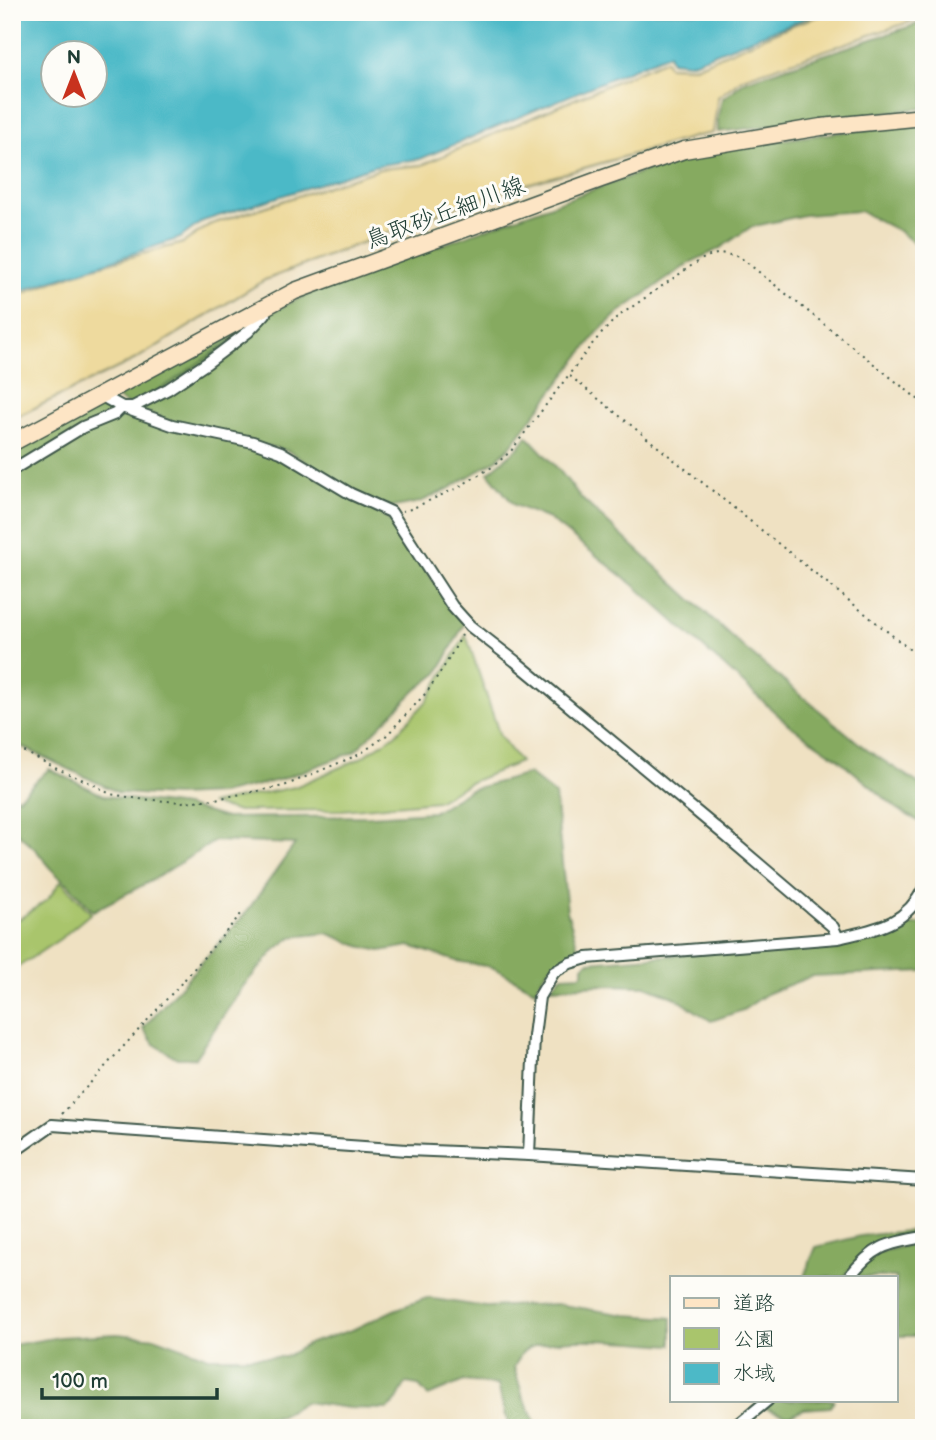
<svg xmlns="http://www.w3.org/2000/svg" width="936" height="1440" viewBox="0 0 936 1440" font-family="'Balsamiq Sans','Klee One',sans-serif">
<style>
.green{fill:#a9c56c;stroke:#648150;stroke-width:2}
.forest{fill:#86aa60;stroke:#52744a;stroke-width:2}
.sand{fill:#eeda9e;stroke:#868c69;stroke-width:2}
.water{fill:#4cb9c7;stroke:#367b7e;stroke-width:2;fill-rule:evenodd}
.lines{fill:none;stroke-linecap:round;stroke-linejoin:round}
.street-casing{stroke:#3e5649;stroke-width:14}
.secondary-casing{stroke:#3e5649;stroke-width:19}
.path{stroke:#3e5649;stroke-width:2;stroke-dasharray:2 5;stroke-linecap:butt}
.street{stroke:#fff;stroke-width:10}
.secondary{stroke:#fde5c5;stroke-width:16}
.labels{text-anchor:middle;dominant-baseline:central;stroke-width:6;stroke-linejoin:round;paint-order:stroke}
.street-label{font-size:24px;fill:#1f3d34;stroke:#fdfcf7}
</style>
<rect width="100%" height="100%" fill="#fdfcf7"/>
<filter id="ink" filterUnits="userSpaceOnUse"><feTurbulence type="fractalNoise" baseFrequency=".0143" numOctaves="2"/><feDisplacementMap in="SourceGraphic" scale="14" xChannelSelector="R" yChannelSelector="G"/><feConvolveMatrix kernelMatrix="1 2 1 2 8 2 1 2 1" color-interpolation-filters="sRGB"/></filter>
<filter id="wash" filterUnits="userSpaceOnUse"><feTurbulence type="fractalNoise" baseFrequency=".00686" numOctaves="4" result="noise"/><feDisplacementMap in="SourceGraphic" scale="28" xChannelSelector="R" yChannelSelector="G"/><feGaussianBlur stdDeviation="1.57" result="paint"/><feColorMatrix in="noise" values="0 0 0 0 0 0 0 0 0 0 0 0 0 0 0 0 0 1.4 0 .05"/><feComposite in="paint" operator="in"/></filter>
<g filter="url(#wash)">
<rect width="100%" height="100%" fill="#efe1c2"/>
<!-- green -->
<path class="green" d="M466,635L500,736L520,762L469,783L437,801L342,810L235,811L210,804L295,787L359,759L395,735L427,701Z
M61,881L91,913L60,939L12,971V924L48,899Z"/>
<!-- forest -->
<path class="forest" d="M924,22V108L718,132V117L722,99L745,81Z
M924,122V251L899,231L860,211L804,215L751,227L719,249L691,262L618,313L598,332L509,448L496,460L448,489L420,502L405,505L394,507L372,502L288,451L175,423L135,408L269,313L312,292L686,156L746,144Z
M261,317L203,364L130,406L120,400L117,397L119,394Z
M102,405L118,409L12,469V450L90,408Z
M122,411L270,451L379,512L395,525L464,624L438,673L416,690L354,752L279,780L221,794L175,796L119,793L12,742V473Z
M527,436L559,470L582,499L744,648L867,750L924,787V824L900,811L836,757L788,724L634,585L549,519L514,505L488,473L519,447Z
M49,769L105,796L185,806L226,818L370,816L433,812L469,790L529,774L555,795L567,911L580,954C558,956 544,971 535,990L492,967L456,961L410,946L380,951L359,946L327,933L292,937L276,949L244,985L195,1058H177L154,1044L143,1028L245,914L295,844L215,841L153,880L93,911L68,884L56,874L36,850L12,828V796L18,798Z
M924,924V971L812,976L768,993L743,1010L711,1021L674,997L646,986L600,985L550,988L562,976L581,975L583,973V966L588,962L858,941L875,937L897,926Z
M924,1229V1234C881,1240 870,1241 844,1277H805V1274L816,1247L861,1236Z
M924,1241V1336H899L896,1337V1277H852L876,1253Z
M427,1298L486,1307L556,1304L626,1315L672,1318V1345C641,1343 543,1331 522,1353C519,1357 517,1363 514,1367L523,1397L538,1428H511L504,1411L498,1385L464,1381L428,1396L418,1385L406,1383L397,1400L388,1409L349,1408L305,1402L279,1416L130,1428L107,1425L81,1428H12V1345L60,1337L117,1334L157,1338L209,1357H285L310,1343L352,1330L394,1310Z
M774,1400H834L830,1407L803,1409L789,1416L765,1408Z"/>
<!-- sand -->
<path class="sand" d="M831,12H924V17L743,78L718,97L713,133L697,136L478,198L265,280L136,359L12,419V298L87,269L183,243L209,225L380,169L422,165L665,60L668,66L695,67L790,26Z"/>
<!-- water -->
<path class="water" d="M12,12H821L690,63L671,61L668,54L420,159L374,166L203,221L180,238L12,294ZM52,52H94V94H52Z"/>
</g>
<g filter="url(#ink)">
<g class="lines">
<!-- street casing -->
<g class="street-casing">
<path id="street" d="M102,396L122,407L172,425L253,442L281,452L351,494L391,512L452,606L470,626L515,661L720,831L833,927L838,938L587,958L570,963L554,972L539,997L534,1036L529,1155
M12,470L83,427L115,414L122,407H133L168,389L207,363L248,332L265,314
M838,938C875,929 905,926 924,888
M12,1153L52,1125L407,1150L529,1155L924,1180
M849,1277C873,1247 886,1243 924,1237
M734,1428L768,1400"/>
</g>
<!-- secondary casing -->
<g class="secondary-casing">
<path id="secondary" d="M12,443L295,291L601,179L684,150L821,127L924,117"/>
</g>
<!-- path -->
<path class="path" d="M570,376L924,661
M402,511L411,509L457,488L492,467L511,451L593,343L616,318L691,266L706,257L720,253L740,257L924,404
M12,745L57,769L93,784L110,794L140,799L182,802L215,799L284,786L360,754L387,735L427,692L447,662L462,635
M62,1114L185,979L242,913
M602,1424L670,1428"/>
<!-- street -->
<use href="#street" class="street"/>
<!-- secondary -->
<use href="#secondary" class="secondary"/>
</g>
</g>
<g class="labels">
<!-- street labels -->
<g class="street-label">
<text transform="translate(445 213) rotate(-20)">鳥取砂丘細川線</text>
</g>
</g>
<!-- margin -->
<rect width="936" height="1440" fill="none" stroke="#fdfcf7" stroke-width="42"/>
<!-- legend -->
<rect x="670" y="1276" width="228" height="126" fill="#fdfcf7" stroke="#a4b0a9" stroke-width="2"/>
<rect x="684" y="1298" width="35" height="10" fill="#fde5c5" stroke="#a4b0a9" stroke-width="2"/>
<text x="733" y="1310" font-size="21" fill="#1f3d34">道路</text>
<rect x="684" y="1328" width="35" height="21" fill="#a9c56c" stroke="#a4b0a9" stroke-width="2"/>
<text x="733" y="1346" font-size="21" fill="#1f3d34">公園</text>
<rect x="684" y="1363" width="35" height="21" fill="#4cb9c7" stroke="#a4b0a9" stroke-width="2"/>
<text x="733" y="1380" font-size="21" fill="#1f3d34">水域</text>
<!-- north arrow -->
<g transform="translate(74 74)"><circle r="33" fill="#fdfcf7" stroke="#a4b0a9" stroke-width="2"/>
<path d="M0-5L12 26L0 18L-12 26Z" fill="#c8321e"/>
<text y="-10" font-size="19" font-weight="bold" text-anchor="middle" fill="#1f3d34">N</text>
</g>
<!-- scale -->
<path d="M42 1388v10h175v-10" fill="none" stroke="#1f3d34" stroke-width="3.5"/>
<text x="52" y="1388" font-size="21" fill="#1f3d34" stroke="#fdfcf7" stroke-width="5" paint-order="stroke">100 m</text>
</svg>
